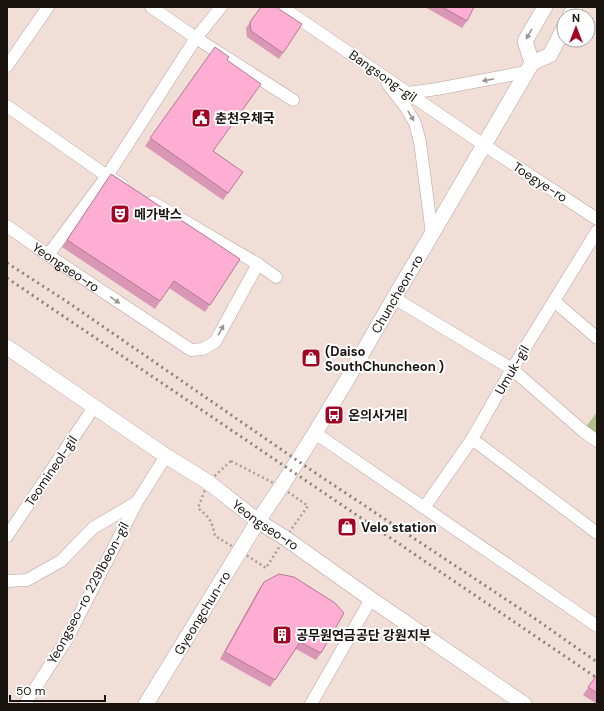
<svg xmlns="http://www.w3.org/2000/svg" width="604" height="711" viewBox="0 0 604 711" font-family="'DM Sans','Noto Sans KR',sans-serif">
<style>
.green{fill:#acbf89}
.lines{fill:none;stroke-linecap:round;stroke-linejoin:round}
.minor-casing{stroke:#b5a49d;stroke-width:13}
.tertiary-casing{stroke:#b5a49d;stroke-width:16}
.path{stroke:#ab9d97;stroke-width:2.5;stroke-dasharray:2 3;stroke-linecap:butt}
.minor{stroke:#fff;stroke-width:12}
.tertiary{stroke:#fff;stroke-width:15}
.rail{stroke:#8d807b;stroke-width:3;stroke-dasharray:2 4;stroke-linecap:butt}
.wall{fill:#da96b5}
.building{fill:#feaed2;stroke:#b27a93}
.oneway{fill:#989593}
.labels{text-anchor:middle;dominant-baseline:central;stroke-width:4;stroke-linejoin:round;paint-order:stroke}
.street-label{font-size:13px;fill:#191310;stroke:#fff}
.poi-label{font-size:13px;font-weight:bold;fill:#191310;stroke:#fff;text-anchor:start}
</style>
<rect width="100%" height="100%" fill="#f0ded7"/>
<!-- green -->
<path class="green" d="M597,412V441L583,431Z"/>
<g class="lines">
<!-- minor casing -->
<g class="minor-casing">
<g id="minor">
<path d="M151,7L196,38L293,100"/>
<path d="M282,7L484,145L597,219"/>
<path d="M7,66L48,7"/>
<path d="M388,84L405,106L415,123L420,142L432,234"/>
<path d="M408,93L437,89L526,72"/>
<path d="M7,106L107,176L122,185"/>
<path d="M152,202L258,264L276,277"/>
<path id="s1" d="M7,226L48,255L191,350L203,349L215,342L258,264"/>
<path d="M48,255L107,176L196,38L221,7"/>
<path d="M394,298L512,369L583,431L597,441"/>
<path d="M554,301L597,338"/>
<path d="M315,433L597,626"/>
<path d="M472,439L597,533"/>
<path d="M424,508L472,439L512,369L597,231"/>
<path d="M7,536L94,407"/>
<path d="M7,581L27,580L61,561L93,528L137,502"/>
<path d="M25,704L67,639L137,502L166,456"/>
<path d="M311,704L371,599"/>
</g>
</g>
<!-- tertiary casing -->
<g class="tertiary-casing">
<g id="tertiary">
<path d="M570,16L575,7"/>
<path d="M532,63L525,41L545,7"/>
<path id="s2" d="M7,347L166,456L208,482L258,521L285,538L371,599L524,704"/>
<path id="s3" d="M146,704L258,521L281,487L315,433L348,378L394,298L432,234L532,63L550,55L564,28"/>
</g>
</g>
<!-- path -->
<path class="path" d="M231,461L281,487L308,506L285,538L266,568L240,551L215,536C212,521 210,518 198,508L208,482Z"/>
<!-- minor -->
<use href="#minor" class="minor"/>
<!-- tertiary -->
<use href="#tertiary" class="tertiary"/>
<!-- rail -->
<path class="rail" d="M7,263L66,301L311,470L534,618L597,662
M7,278L597,678"/>
</g>
<!-- wall -->
<path class="wall" d="M261,7L302,24L279,59L247,37L246,28Z
M425,7H474L467,21L462,28Z
M215,47L227,60L213,151L243,172L223,200L145,146Z
M111,174L240,259L205,312L169,288L155,309L62,247Z
M264,582L321,653L316,660L296,649L270,687L220,659L259,589Z
M597,675V704L583,695Z"/>
<!-- building -->
<path class="building" d="M261,7H276L302,24L283,53L251,31L250,22Z
M442,7H474L467,21Z
M215,47L229,57L227,60L261,84L213,151L243,172L228,193L150,138Z
M111,174L240,259L210,305L174,281L160,301L67,240Z
M279,574L294,577L335,603L344,613L321,653L300,642L275,680L225,652L264,582Z
M597,675V693L588,687Z"/>
<!-- one-way arrows -->
<defs><path id="oneway-solid" d="M-6-.8H1V-3.2L6.5 0L1 3.2V.8H-6Z"/></defs>
<g class="oneway">
<use href="#oneway-solid" transform="translate(529 34) rotate(120)"/>
<use href="#oneway-solid" transform="translate(488 80) rotate(169)"/>
<use href="#oneway-solid" transform="translate(411 116) rotate(59)"/>
<use href="#oneway-solid" transform="translate(115 300) rotate(34)"/>
<use href="#oneway-solid" transform="translate(221 330) rotate(-61)"/>
</g>
<!-- icons -->
<defs>
<g id="civic-square" transform="scale(1)"><rect x="-9" y="-9" width="18" height="18" rx="4" fill="#a20322" stroke="#fff"/><path d="M-.6-6.5H3V-4.5H.6V-3L4-1V1h2V6H-6V1h2V-1L-.6-3ZM-1.2 2.5V6h2.4V2.5Z" fill="#fff"/></g>
<g id="theatre-square" transform="scale(1)"><rect x="-9" y="-9" width="18" height="18" rx="4" fill="#a20322" stroke="#fff"/><path d="M-5-5.5Q0-4 5-5.5V0Q5 5 0 6Q-5 5-5 0ZM-3.3-2.5H-1v1.5H-3.3ZM1-2.5H3.3v1.5H1ZM-2.8 1Q0 5.5 2.8 1Z" fill="#fff"/></g>
<g id="shop-square" transform="scale(1)"><rect x="-9" y="-9" width="18" height="18" rx="4" fill="#a20322" stroke="#fff"/><path d="M-5-2.5h2.3a2.7 3.5 0 0 1 5.4 0H5L5.5 6h-11ZM-1.5-2.5h3a1.5 2.3 0 0 0-3 0Z" fill="#fff"/></g>
<g id="bus-square" transform="scale(1)"><rect x="-9" y="-9" width="18" height="18" rx="4" fill="#a20322" stroke="#fff"/><path d="M-5-6H5V4H4V6H2V4H-2V6H-4V4H-5ZM-3.5-4V0h7V-4ZM-3.5 1.2v1.5H-2V1.2ZM2 1.2v1.5H3.5V1.2Z" fill="#fff"/></g>
<g id="building-square" transform="scale(1)"><rect x="-9" y="-9" width="18" height="18" rx="4" fill="#a20322" stroke="#fff"/><path d="M-4-6H4V6H1V3H-1V6H-4ZM-2.5-4.3h1.7v1.8h-1.7ZM.8-4.3h1.7v1.8H.8ZM-2.5-1h1.7V.8h-1.7ZM.8-1h1.7V.8H.8Z" fill="#fff"/></g>
</defs>
<g fill-rule="evenodd">
<use href="#civic-square" x="201" y="118"/>
<use href="#theatre-square" x="120" y="214"/>
<use href="#shop-square" x="311" y="358"/>
<use href="#bus-square" x="334" y="415"/>
<use href="#shop-square" x="347" y="527"/>
<use href="#building-square" x="282" y="635"/>
</g>
<g class="labels">
<!-- street labels -->
<g class="street-label">
<text transform="translate(383 76) rotate(35)">Bangsong-gil</text>
<text transform="translate(540 182) rotate(33)">Toegye-ro</text>
<text stroke="none"><textPath href="#s1" startOffset="72">Yeongseo-ro</textPath></text>
<text stroke="none"><textPath href="#s3" startOffset="481">Chuncheon-ro</textPath></text>
<text transform="translate(512 370) rotate(-60)">Umuk-gil</text>
<text transform="translate(51 471) rotate(-56)">Teomineol-gil</text>
<text stroke="none"><textPath href="#s2" startOffset="314">Yeongseo-ro</textPath></text>
<text transform="translate(88 593) rotate(-62)">Yeongseo-ro 2291beon-gil</text>
<text stroke="none"><textPath href="#s3" startOffset="107">Gyeongchun-ro</textPath></text>
</g>
<!-- poi labels -->
<g class="poi-label">
<text x="215" y="118">춘천우체국</text>
<text x="134" y="214">메가박스</text>
<text x="325" y="351">(Daiso<tspan x="325" dy="15">SouthChuncheon )</tspan></text>
<text x="348" y="415">온의사거리</text>
<text x="361" y="527">Velo station</text>
<text x="296" y="635">공무원연금공단 강원지부</text>
</g>
</g>
<!-- border -->
<rect width="604" height="711" fill="none" stroke="#191310" stroke-width="16"/>
<!-- north arrow -->
<g transform="translate(576 28)"><circle r="19" fill="#ffffff" stroke="#a3a19f"/>
<path d="M0-3L7 15L0 10L-7 15Z" fill="#a20322"/>
<text y="-6" font-size="11" font-weight="bold" text-anchor="middle" fill="#191310">N</text>
</g>
<!-- scale -->
<path d="M10 695v6h95v-6" fill="none" stroke="#191310" stroke-width="2"/>
<text x="16" y="695" font-size="12" fill="#191310" stroke="#ffffff" stroke-width="3" paint-order="stroke">50 m</text>
</svg>
